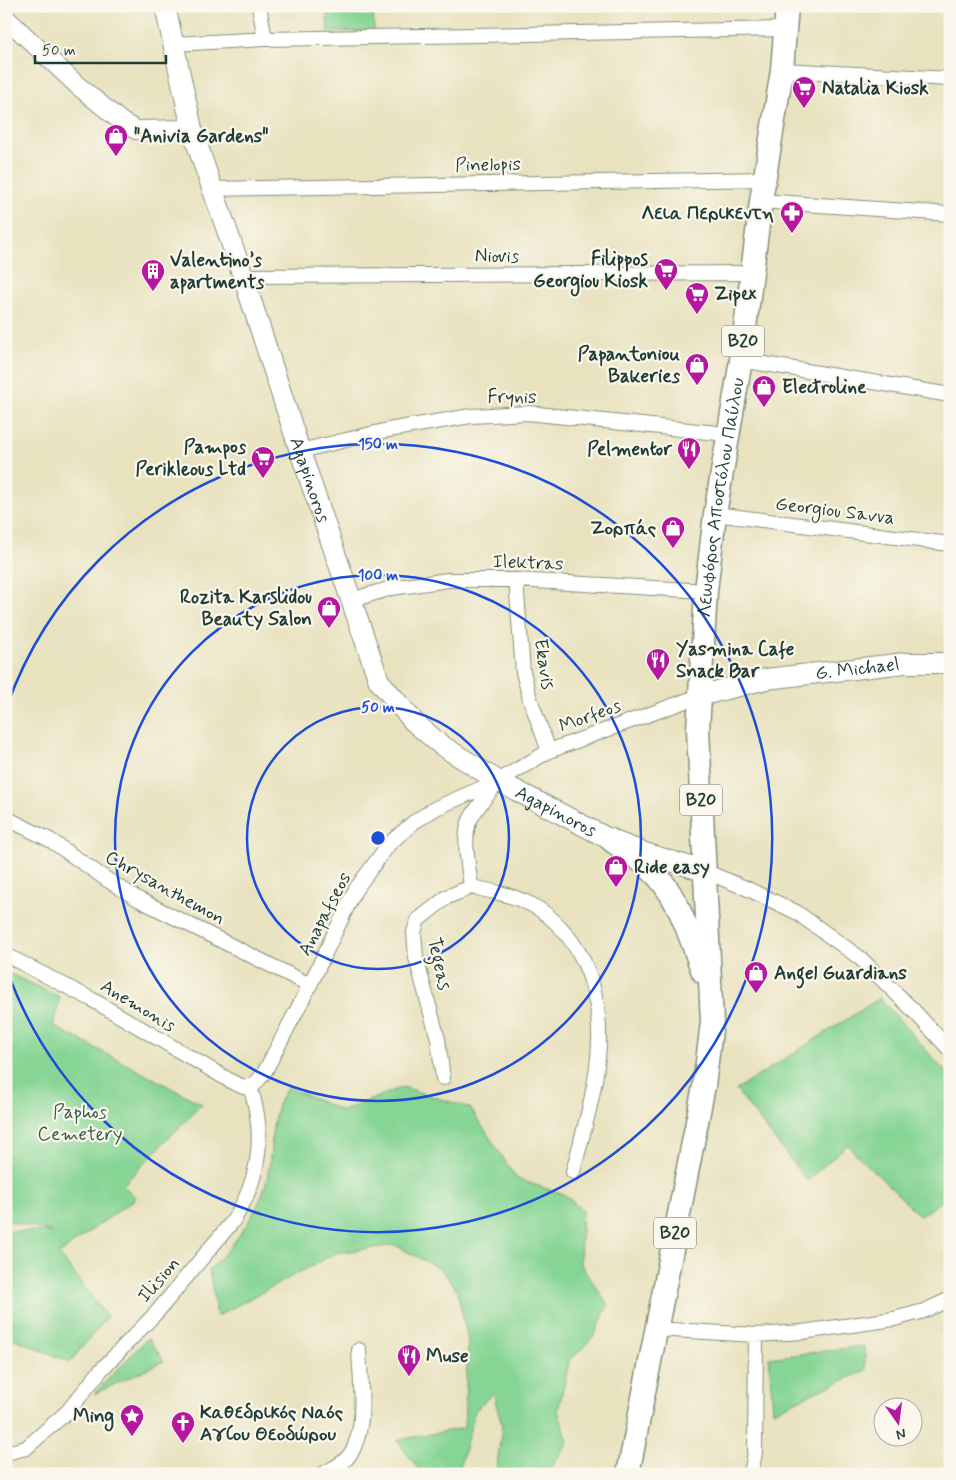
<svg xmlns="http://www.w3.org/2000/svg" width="956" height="1480" viewBox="0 0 956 1480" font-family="Mynerve,sans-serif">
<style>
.green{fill:#87d594;stroke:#538964}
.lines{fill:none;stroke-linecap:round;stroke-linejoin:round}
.minor-casing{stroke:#84907a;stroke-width:16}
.tertiary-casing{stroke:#84907a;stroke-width:20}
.secondary-casing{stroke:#84907a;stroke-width:22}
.primary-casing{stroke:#84907a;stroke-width:25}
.minor{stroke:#fff;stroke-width:14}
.tertiary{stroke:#fff;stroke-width:18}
.secondary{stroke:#fff;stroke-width:20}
.primary{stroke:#fff;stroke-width:22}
.ring{fill:none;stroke:#1d4ed8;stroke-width:2.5}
.labels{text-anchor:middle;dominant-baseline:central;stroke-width:4.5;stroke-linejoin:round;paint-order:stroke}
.shield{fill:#fbf7ec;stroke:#61756b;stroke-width:1}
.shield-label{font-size:18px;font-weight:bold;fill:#1f3d34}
.poi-label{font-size:19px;font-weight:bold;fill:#1f3d34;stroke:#fbf7ec;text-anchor:start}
.street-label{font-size:19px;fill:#1f3d34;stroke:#fbf7ec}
.park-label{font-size:19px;fill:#345b47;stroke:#fbf7ec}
.centre{fill:#1d4ed8;stroke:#fbf7ec;stroke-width:2.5}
.ring-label{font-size:15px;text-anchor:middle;font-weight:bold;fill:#1d4ed8;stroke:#fbf7ec;stroke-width:4.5;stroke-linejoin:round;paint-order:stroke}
</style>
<rect width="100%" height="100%" fill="#fbf7ec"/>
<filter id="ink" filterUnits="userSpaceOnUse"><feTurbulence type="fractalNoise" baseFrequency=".02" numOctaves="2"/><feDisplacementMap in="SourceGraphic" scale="10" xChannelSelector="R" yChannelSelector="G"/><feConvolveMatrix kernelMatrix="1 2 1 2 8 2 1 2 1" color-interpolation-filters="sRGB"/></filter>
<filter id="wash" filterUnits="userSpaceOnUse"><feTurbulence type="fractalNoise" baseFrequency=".0096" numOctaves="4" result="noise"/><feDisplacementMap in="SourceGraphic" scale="20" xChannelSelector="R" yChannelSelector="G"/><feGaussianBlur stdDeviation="1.12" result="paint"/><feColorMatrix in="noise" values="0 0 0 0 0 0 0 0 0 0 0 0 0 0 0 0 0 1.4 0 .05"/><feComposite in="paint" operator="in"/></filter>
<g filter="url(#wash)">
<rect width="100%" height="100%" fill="#e8e2bf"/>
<!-- green -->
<path class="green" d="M327,6H373L374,31L328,32Z
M6,972L60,997L53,1026L202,1104L123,1185L136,1198L59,1254L107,1317L70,1362L10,1337L6,1341V1231L51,1232L6,1220Z
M880,998L950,1077V1195L920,1216L847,1145L807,1181L736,1090Z
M287,1087L342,1111L403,1087L470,1108L517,1179L565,1195L582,1210L580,1263L608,1305L594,1336L569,1362L558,1411L568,1442L551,1468L549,1474H496L502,1425L493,1393L475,1411L460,1466L452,1474H422L397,1440L464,1428L468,1340L457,1290L442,1270L395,1245L336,1253L217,1316L209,1270C230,1249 251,1223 262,1195C273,1169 269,1139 276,1111C278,1103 283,1095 287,1087Z
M148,1338L164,1361L94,1394Z
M864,1346L866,1370L773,1411L769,1358Z"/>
</g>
<g filter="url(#ink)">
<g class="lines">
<!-- minor casing -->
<g class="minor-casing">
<path id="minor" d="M259,6L265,39
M173,44L265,39L785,29
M782,70L950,79
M211,189L765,179
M761,201L950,214
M243,276L752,273
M741,360L950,395
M300,451L388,430L471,416L528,413L727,434
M715,514L950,544
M516,580L523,672L530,699L549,751
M351,600L392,588L448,580H516L706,591
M6,818L50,840L106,879L138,899L310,985
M704,871L748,889L796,912L860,958L913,1010L950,1050
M471,887C492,891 513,895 532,905C556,918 571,937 583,960C616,1030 591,1101 573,1172
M471,887C469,869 462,837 470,820C476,807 489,794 498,782
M6,955L91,999L234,1083L244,1087H250
M443,1078L438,1039L416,958L414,932L418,920L447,897L471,887
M250,1087L255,1084L264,1073L310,985L355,890L389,844L414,822L436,808L498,781L549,751L699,696
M655,1329L756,1335L802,1332L894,1319L924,1311L950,1299
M6,1453L26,1448L68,1411L101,1370L157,1312L233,1221C260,1179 266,1134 250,1087
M323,1474C329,1470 337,1467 343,1462C370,1440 360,1381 359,1350
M751,1474L755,1452L756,1335"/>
</g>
<!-- tertiary casing -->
<g class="tertiary-casing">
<path id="tertiary" d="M6,18L77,85L122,122L136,130L192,129"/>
</g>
<!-- secondary casing -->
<g class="secondary-casing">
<g id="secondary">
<path id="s1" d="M165,6L192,129L203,162L243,276L300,451L379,681L414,722L441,745L498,781L611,840L648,854L704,871"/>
<path id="s2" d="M699,696L766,679L905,663H950"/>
</g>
</g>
<!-- primary casing -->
<g class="primary-casing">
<g id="primary">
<path d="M611,840C623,849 637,857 648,867C679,893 689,936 703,972"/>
<path id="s3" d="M628,1474L696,1127L704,1086L712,1022L698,730L706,591L715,514L741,360L761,201L782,70L787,6"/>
</g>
</g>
<!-- minor -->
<use href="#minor" class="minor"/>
<!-- tertiary -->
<use href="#tertiary" class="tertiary"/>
<!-- secondary -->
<use href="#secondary" class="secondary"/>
<!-- primary -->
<use href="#primary" class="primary"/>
</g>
</g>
<!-- distance rings -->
<g class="ring">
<circle cx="378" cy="838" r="131"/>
<circle cx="378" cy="838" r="263"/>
<path d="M7 706A394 394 0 1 1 7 970"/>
</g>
<!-- icons -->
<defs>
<g id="supermarket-pin" transform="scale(1.25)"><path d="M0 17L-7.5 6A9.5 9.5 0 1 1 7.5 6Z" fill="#b5179e" stroke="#fbf7ec"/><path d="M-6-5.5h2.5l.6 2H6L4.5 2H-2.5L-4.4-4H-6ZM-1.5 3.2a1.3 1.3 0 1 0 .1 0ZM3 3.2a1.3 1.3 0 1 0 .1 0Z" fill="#fff"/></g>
<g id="shop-pin" transform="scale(1.25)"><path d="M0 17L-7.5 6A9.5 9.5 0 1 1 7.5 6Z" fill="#b5179e" stroke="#fbf7ec"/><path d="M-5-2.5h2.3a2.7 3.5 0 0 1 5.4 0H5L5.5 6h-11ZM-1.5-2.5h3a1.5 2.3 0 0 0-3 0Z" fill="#fff"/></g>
<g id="pharmacy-pin" transform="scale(1.25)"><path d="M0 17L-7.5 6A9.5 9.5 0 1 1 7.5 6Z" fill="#b5179e" stroke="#fbf7ec"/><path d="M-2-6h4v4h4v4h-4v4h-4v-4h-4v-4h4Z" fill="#fff"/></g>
<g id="building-pin" transform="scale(1.25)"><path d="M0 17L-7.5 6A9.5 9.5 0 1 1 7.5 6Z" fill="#b5179e" stroke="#fbf7ec"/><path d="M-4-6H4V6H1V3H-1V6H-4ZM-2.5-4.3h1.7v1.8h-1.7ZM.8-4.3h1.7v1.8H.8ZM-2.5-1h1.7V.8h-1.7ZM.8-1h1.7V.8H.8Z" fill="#fff"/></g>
<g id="restaurant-pin" transform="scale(1.25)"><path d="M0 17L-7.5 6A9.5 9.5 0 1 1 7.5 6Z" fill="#b5179e" stroke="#fbf7ec"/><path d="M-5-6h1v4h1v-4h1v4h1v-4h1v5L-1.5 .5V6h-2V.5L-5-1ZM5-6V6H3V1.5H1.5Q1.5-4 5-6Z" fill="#fff"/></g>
<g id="sight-pin" transform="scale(1.25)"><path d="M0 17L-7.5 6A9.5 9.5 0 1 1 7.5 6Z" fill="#b5179e" stroke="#fbf7ec"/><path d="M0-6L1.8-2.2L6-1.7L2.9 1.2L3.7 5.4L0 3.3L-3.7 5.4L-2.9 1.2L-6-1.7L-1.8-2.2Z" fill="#fff"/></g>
<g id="church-pin" transform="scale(1.25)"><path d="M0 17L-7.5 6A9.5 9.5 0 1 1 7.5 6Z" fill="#b5179e" stroke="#fbf7ec"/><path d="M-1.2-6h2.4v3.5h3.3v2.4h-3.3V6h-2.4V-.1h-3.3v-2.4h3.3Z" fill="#fff"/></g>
</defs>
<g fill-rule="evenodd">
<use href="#supermarket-pin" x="804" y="88"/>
<use href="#shop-pin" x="116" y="136"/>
<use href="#pharmacy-pin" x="792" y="213"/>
<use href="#supermarket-pin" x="666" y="270"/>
<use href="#building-pin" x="153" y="271"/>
<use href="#supermarket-pin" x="697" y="294"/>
<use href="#shop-pin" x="697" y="365"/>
<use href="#shop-pin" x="764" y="387"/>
<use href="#restaurant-pin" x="689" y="449"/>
<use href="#supermarket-pin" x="263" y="458"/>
<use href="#shop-pin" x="673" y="528"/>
<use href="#shop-pin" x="329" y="608"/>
<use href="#restaurant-pin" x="658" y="660"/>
<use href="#shop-pin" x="616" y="867"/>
<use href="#shop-pin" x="756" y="973"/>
<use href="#restaurant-pin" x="409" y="1356"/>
<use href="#sight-pin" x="132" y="1416"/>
<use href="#church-pin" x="183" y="1423"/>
</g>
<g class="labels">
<!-- shield labels -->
<g class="shield">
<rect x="722" y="325.5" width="42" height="31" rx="4"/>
<rect x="680" y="784.5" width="42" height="31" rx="4"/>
<rect x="654" y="1217.5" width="42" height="31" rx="4"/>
</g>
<g class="shield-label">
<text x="743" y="341">B20</text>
<text x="701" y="800">B20</text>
<text x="675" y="1233">B20</text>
</g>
<!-- poi labels -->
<g class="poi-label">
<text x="822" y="88">Natalia Kiosk</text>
<text x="134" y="136">"Anivia Gardens"</text>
<text x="774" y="213" text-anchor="end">Λεια Περικεντη</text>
<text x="648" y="259" text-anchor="end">Filippos<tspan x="648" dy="22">Georgiou Kiosk</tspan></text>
<text x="170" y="260">Valentino’s<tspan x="170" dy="22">apartments</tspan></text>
<text x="714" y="294">Zipex</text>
<text x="680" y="354" text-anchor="end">Papantoniou<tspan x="680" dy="22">Bakeries</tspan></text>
<text x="782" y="387">Electroline</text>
<text x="246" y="447" text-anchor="end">Pampos<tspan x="246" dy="22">Perikleous Ltd</tspan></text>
<text x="672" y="449" text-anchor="end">Pelmentor</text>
<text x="656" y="528" text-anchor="end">Ζορπάς</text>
<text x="312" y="597" text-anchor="end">Rozita Karslidou<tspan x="312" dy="22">Beauty Salon</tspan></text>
<text x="676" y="649">Yasmina Cafe<tspan x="676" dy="22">Snack Bar</tspan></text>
<text x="634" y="867">Ride easy</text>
<text x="774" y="973">Angel Guardians</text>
<text x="426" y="1356">Muse</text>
<text x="200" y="1412">Καθεδρικός Ναός<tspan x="200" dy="22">Αγίου Θεοδώρου</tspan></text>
<text x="114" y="1416" text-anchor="end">Ming</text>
</g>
<!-- street labels -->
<g class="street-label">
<text transform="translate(488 165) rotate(-1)">Pinelopis</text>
<text x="497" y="256">Niovis</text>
<text x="512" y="397">Frynis</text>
<text stroke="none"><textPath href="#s1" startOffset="496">Agapinoros</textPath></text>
<text stroke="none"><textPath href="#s3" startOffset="986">Λεωφόρος Αποστόλου Παύλου</textPath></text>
<text transform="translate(835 511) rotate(7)">Georgiou Savva</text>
<text transform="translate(528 563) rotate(2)">Ilektras</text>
<text transform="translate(544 664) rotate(81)">Ekavis</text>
<text stroke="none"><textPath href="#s2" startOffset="161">G. Michael</textPath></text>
<text transform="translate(590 716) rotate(-20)">Morfeos</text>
<text stroke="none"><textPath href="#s1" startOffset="931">Agapinoros</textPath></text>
<text transform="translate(165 888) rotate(29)">Chrysanthemon</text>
<text transform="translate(325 914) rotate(-62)">Anapafseos</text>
<text transform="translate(439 964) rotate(78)">Tegeas</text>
<text transform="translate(138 1006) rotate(31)">Anemonis</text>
<text transform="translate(159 1280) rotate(-49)">Ilision</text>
</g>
<!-- park labels -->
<g class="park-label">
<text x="80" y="1112">Paphos<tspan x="80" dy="22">Cemetery</tspan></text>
</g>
</g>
<circle cx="378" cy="838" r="8" class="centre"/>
<g class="ring-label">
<text x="378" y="449">150 m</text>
<text x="378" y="580">100 m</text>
<text x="378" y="712">50 m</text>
</g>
<!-- margin -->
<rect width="956" height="1480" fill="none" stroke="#fbf7ec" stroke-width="25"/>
<!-- north arrow -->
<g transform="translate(898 1422) rotate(166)"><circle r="24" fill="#fbf7ec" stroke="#a3ada2"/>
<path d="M0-4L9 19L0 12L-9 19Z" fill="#b5179e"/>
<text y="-8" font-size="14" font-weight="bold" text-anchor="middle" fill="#1f3d34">N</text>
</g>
<!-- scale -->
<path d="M35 55v8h131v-8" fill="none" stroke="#1f3d34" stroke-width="2.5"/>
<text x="42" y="55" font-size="15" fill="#1f3d34" stroke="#fbf7ec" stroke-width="4" paint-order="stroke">50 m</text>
</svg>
